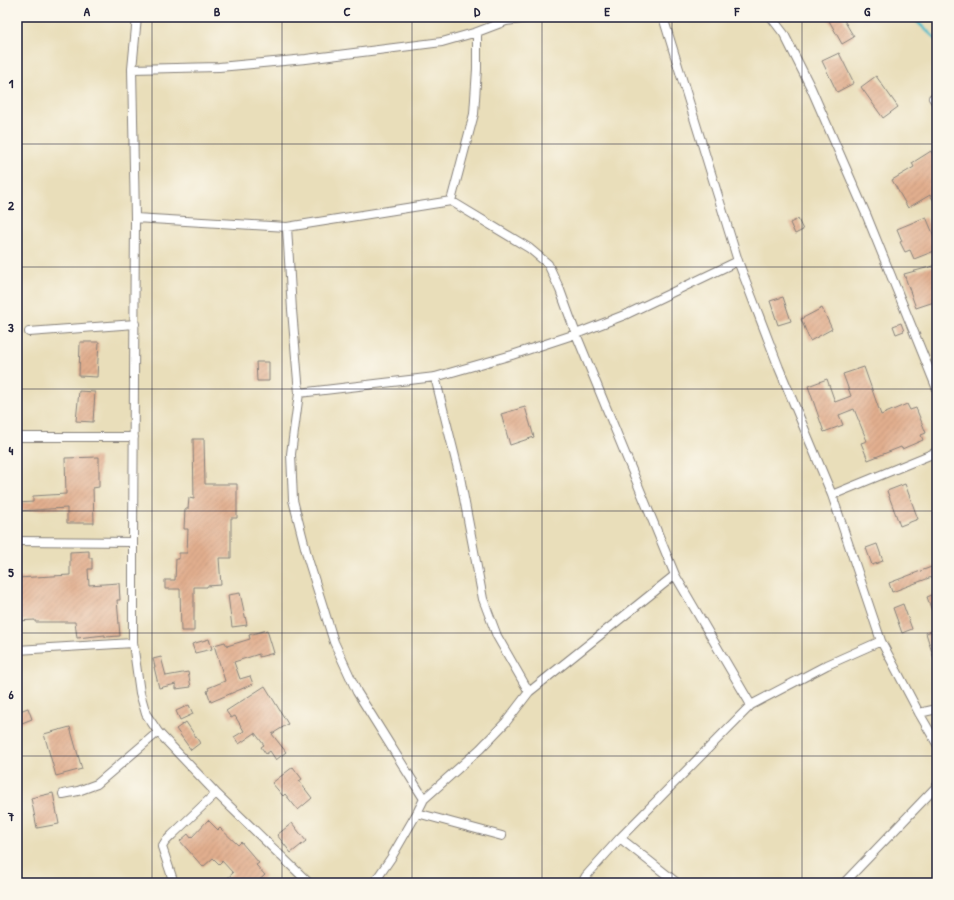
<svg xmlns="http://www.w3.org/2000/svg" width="954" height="900" viewBox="0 0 954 900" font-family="'Patrick Hand',sans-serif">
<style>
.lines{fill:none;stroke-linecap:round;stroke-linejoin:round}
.stream{stroke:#4fbcca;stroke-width:3}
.building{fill:url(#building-hatch)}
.minor-casing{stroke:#86807a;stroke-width:10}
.minor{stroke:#fff;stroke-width:8}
.grid{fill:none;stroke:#22223b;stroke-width:1;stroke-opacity:0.55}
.neatline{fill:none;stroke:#22223b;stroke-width:1.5}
.grid-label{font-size:13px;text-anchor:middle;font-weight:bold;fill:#22223b}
</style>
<defs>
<pattern id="building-hatch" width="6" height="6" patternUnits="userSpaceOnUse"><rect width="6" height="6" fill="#e1ae8e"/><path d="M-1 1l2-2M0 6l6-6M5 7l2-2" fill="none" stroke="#c1957b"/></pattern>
</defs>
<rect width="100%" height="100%" fill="#fbf7ec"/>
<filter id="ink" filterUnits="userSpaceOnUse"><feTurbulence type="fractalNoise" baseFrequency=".025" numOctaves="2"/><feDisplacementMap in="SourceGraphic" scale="8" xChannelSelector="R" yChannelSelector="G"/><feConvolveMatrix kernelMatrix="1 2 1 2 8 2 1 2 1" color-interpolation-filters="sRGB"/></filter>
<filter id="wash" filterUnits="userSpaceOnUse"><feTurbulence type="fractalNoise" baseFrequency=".012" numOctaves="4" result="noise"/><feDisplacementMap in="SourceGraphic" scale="16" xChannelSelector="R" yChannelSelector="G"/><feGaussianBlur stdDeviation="0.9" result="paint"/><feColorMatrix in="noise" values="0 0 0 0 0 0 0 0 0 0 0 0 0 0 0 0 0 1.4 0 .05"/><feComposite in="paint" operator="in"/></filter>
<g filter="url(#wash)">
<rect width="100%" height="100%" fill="#e9deba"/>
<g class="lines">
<!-- stream -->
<path class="stream" d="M912,17L937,40"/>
</g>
<g id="blocks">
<!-- building -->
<path class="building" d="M827,17H842L854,37L842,44Z
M839,53L854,83L837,92L822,61Z
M876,76L898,107L883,118L861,87Z
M931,151L934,157L937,156V206L930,195L908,208L892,180L914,167L912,163Z
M926,217L937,243V250L914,259L910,250L905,252L900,242L902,241L897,229Z
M798,219L803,230L795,234L790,223Z
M937,265V301L916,308L904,274Z
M783,297L791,321L778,325L770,301Z
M822,308L832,329L810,341L801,319Z
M901,323L904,331L896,334L893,326Z
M80,342H99L97,377L79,376Z
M256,362H269V381H257Z
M864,367L881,415L907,404L910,410L916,408L926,433L921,435L923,440L902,449L901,447L868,460L861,443L867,441L854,409L839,415L843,425L824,432L808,386L827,379L835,402L851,396L843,374Z
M79,391L95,392L93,422L76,421Z
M525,407L534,437L510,445L501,414Z
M193,439H204L205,484H237V518H231V558H219L221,585L207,586V587H194V631H181L180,589H165V580H175L176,559H179V553H187L188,529H184L185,509H188L189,498L194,499Z
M99,457V487L93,488L94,523H67V508L17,511V503L33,502V496L66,494L65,458Z
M905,484L918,519L900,526L887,491Z
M877,544L883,561L872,565L866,548Z
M89,551V558H92V569H88L89,585L119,583L120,600H117L120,636L105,637V635L77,638L75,622H35V620L17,621V578L70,575V552Z
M934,566L937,575L892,592L889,583Z
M240,593L247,625L232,627L228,595Z
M937,593V622H936L927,597Z
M903,604L912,629L902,633L893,608Z
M267,630L274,653L259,657V654L234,662L240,679L250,676L253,684L211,702L207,691L209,690L208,688L225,681L214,645L225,642L227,646L250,639L249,635Z
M937,630V662H935L926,633Z
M209,639L212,649L195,653L192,644Z
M161,657L166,676L188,672L191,687L176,689V684L159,688L154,667H155L153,659Z
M265,686L288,724L272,734L286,752L276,760L270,751L266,754L261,747L264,745L255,733L239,744L234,737L244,731L235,716L231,718L226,711Z
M189,705L193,714L180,720L176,711Z
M28,708L32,719L17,725V712Z
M186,722L200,743L191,750L176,729Z
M70,727L82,769L56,776L44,734Z
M293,767L302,779L299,781L312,798L298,810L285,794L283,796L272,783Z
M53,793L59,824L37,828L31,798Z
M208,820L218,830L220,828L238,845L241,842L259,863L256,865L265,875L256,883H222L233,873L222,861L219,864L213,858L203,867L180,841L188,834L191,838Z
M292,823L306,841L291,853L277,835Z"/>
</g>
</g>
<g filter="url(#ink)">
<use href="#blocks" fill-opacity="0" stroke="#86807a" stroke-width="1"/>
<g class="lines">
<!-- minor casing -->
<g class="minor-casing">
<path id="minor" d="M137,17L132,69L135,218L133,542V643L140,693L146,714L158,732L216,793L309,883
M663,17L738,261L779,368L832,495L881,641L919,713L937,744
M771,17L784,34L811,88L866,214L937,389
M132,69L219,67L306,59L442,42L477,32L506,21L536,17
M933,98L937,104
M451,201L474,114L477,69V32
M135,218L287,227L451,201L529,248L548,264L560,290L576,334L675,575L751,705
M287,227L292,310L299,393L291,454L293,500L308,559L334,642L357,692L424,799
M29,332L135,324
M435,377L460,477L483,599L497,636L529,692
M299,393L435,377L512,355L576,334L627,314L738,261
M17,437H134
M832,495L937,452
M17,541L133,542
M17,650L133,643
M919,713L937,709
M63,794L78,791L97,784L158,732
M417,813L502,836
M620,838L677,883
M172,883L173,880L162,847L165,842L172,835L216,793
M374,883L391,858L417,813L424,799L480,749L506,722L529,692L675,575
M582,883L586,876L620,838L751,705L827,665L881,641
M844,883L937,786"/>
</g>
<!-- minor -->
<use href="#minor" class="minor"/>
</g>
</g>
<!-- grid -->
<path class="grid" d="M152,17V883M282,17V883M412,17V883M542,17V883M672,17V883M802,17V883M17,144H937M17,267H937M17,389H937M17,511H937M17,633H937M17,756H937"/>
<!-- margin -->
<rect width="954" height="900" fill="none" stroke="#fbf7ec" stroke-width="44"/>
<rect x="22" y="22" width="910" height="856" class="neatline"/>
<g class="grid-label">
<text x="87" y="16">A</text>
<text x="217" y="16">B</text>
<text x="347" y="16">C</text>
<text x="477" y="16">D</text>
<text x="607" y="16">E</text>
<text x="737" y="16">F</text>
<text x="867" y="16">G</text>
<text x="11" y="88">1</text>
<text x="11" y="210">2</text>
<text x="11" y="332">3</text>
<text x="11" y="455">4</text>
<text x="11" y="577">5</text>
<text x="11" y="699">6</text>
<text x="11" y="821">7</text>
</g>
</svg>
